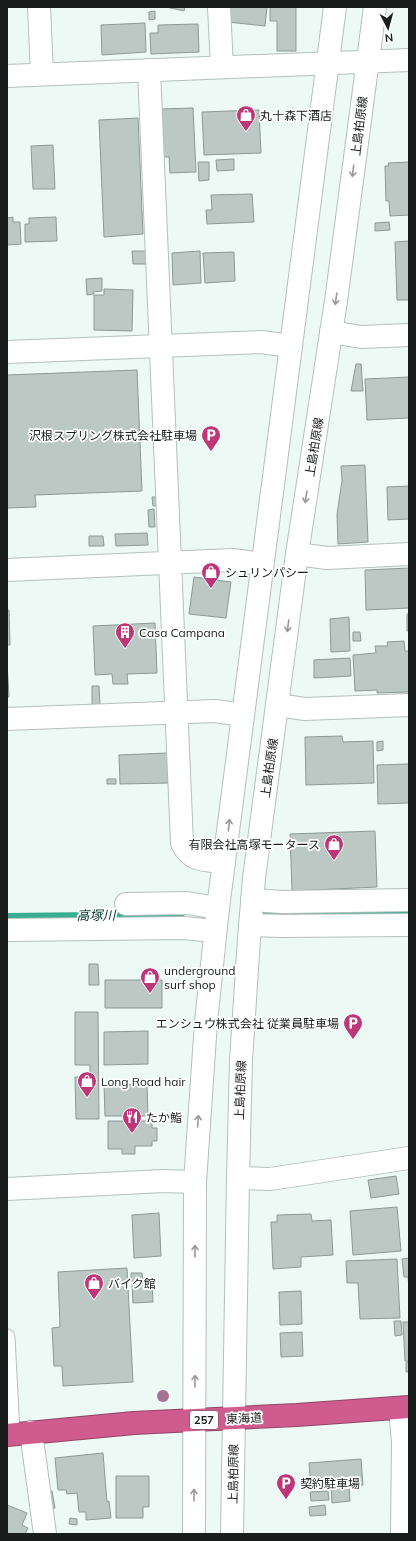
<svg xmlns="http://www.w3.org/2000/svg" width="416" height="1541" viewBox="0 0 416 1541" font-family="Mulish,'Noto Sans JP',sans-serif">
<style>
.water{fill:#39ad94}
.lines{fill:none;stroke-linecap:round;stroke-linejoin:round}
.river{stroke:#39ad94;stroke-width:45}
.building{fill:#bbc8c4;stroke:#8d9996}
.lane-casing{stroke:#b3c0bc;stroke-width:17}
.street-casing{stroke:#b3c0bc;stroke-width:24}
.secondary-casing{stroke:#b3c0bc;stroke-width:24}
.highway-casing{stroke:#904566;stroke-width:24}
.lane{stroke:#fff;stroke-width:15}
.street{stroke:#fff;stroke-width:22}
.secondary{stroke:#fff;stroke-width:22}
.highway{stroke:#d05b8e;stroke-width:22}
.tree{fill:#a57290}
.oneway{stroke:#989999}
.labels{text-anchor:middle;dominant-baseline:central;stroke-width:3.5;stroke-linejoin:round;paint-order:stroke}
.shield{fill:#fff;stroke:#5e6160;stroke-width:1}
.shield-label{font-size:11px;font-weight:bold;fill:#191d1c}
.poi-label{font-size:12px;fill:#191d1c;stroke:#fff;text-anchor:start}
.street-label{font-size:12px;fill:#191d1c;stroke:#fff}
.water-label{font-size:13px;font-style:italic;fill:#01362c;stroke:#fff}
</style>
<rect width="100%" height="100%" fill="#ecf9f5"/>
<!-- water -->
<path class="water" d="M185,911L184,918L7,920V913Z"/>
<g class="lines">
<!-- river -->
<path class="river" d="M283,913L409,912"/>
</g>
<!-- building -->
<path class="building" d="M166,7H185L184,11Z
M230,7H267L265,26L228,22Z
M270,7H296V51H277V21H270Z
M155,11V19L149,20V12Z
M145,23L146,52L102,55L101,25Z
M198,24L199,52L151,54L150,33H158V25Z
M193,108L196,172L170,173L169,157H161L159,109Z
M259,110L261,153L204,155L202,112Z
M138,118L143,234L104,237L99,120Z
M53,145L55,189H33L31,146Z
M234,159V170L217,171L216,160Z
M198,162H209V180L199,181Z
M409,162V215L390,216L389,201H386L385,166H389L388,163Z
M252,194L254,222L207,224L206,210H212L211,195Z
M13,217V222H20L21,244L7,245V218Z
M56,217L57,241L25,242V224H29V218Z
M389,222L390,230L375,231V223Z
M409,241V300H397L395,242Z
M132,251H147L148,264H133Z
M200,251L201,283L173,285L172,253Z
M234,252L235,281L205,283L203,253Z
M102,278V291L93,292L94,294L87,295L86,279Z
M104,289L133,290L132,331L94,330V295H104Z
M356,364H361L363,391H351Z
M137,370L142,491L35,495L36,507L7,508V375Z
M409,377V418L367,420L365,379Z
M365,465L368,542L338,544L337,514L342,481L341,466Z
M409,486V519L388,520L387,487Z
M152,497H160V505L153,506Z
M154,509L155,527H149L148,510Z
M147,533L148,545L116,546L115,534Z
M89,536H103L104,546H89Z
M409,568V608L366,610L365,570Z
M194,577L231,582L226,618L189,614Z
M9,610L10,645H7V611Z
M407,614H409V631H407Z
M349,617L350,651L331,652L330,619Z
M155,623L157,673L127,674L128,684H113L112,674L95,675L93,626Z
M353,632H360L361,641H353Z
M404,641L405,651H409V692L377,693V690L355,691L353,655L376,653L375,646H388L387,642Z
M350,658L351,676L314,678V660Z
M7,662L9,697H7Z
M92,686H99L100,705L92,706Z
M342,736L343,742L373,741L374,783L306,785L305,737Z
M383,741V750L377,751V742Z
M168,753L169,783L120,784L119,755Z
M409,764V803L378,804L377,765Z
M107,779H116V784H107Z
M375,831L377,887L292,891L290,834Z
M89,964H98L99,985H89Z
M105,980H162V1008H105Z
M75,1012H98L99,1119H76L75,1077H90V1065H75Z
M148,1031V1064L104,1065V1032Z
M147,1084L148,1116H105L104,1085Z
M108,1121H152V1128H157V1141H152V1146H135V1154H122V1149H108Z
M396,1176L399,1194L371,1198L368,1180Z
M397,1207L401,1251L353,1255L350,1211Z
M159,1213L161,1256L134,1258L132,1215Z
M311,1214L312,1221L331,1220L333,1255L301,1257V1267L273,1269L271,1222H277V1215Z
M409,1258V1287L408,1277H404L402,1259Z
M397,1259L400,1318L360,1319L358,1283H347L346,1261Z
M127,1268L133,1382L63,1386L62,1366H54L52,1328L60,1327L58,1272Z
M131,1273H142L143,1281H131Z
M152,1283L153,1302L133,1303L132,1284Z
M301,1291L302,1324L280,1325L279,1292Z
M394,1321H401L402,1335L395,1336Z
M403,1322H409V1361H405Z
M302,1332L303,1356L281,1357L280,1333Z
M406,1362H409V1372H406Z
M103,1453L107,1502L109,1501L111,1518L86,1520V1512H79L77,1493L67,1494L66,1490H58L55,1458Z
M361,1459L363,1485H349L350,1501L332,1503L331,1487L311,1488L309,1463Z
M116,1476H149V1507H143V1518H116Z
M52,1491L55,1508L48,1509L46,1492Z
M328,1491L329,1500L311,1501L310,1492Z
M7,1505L27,1513L22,1525L28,1528L25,1534H7Z
M325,1505L326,1515L310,1516L309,1507Z
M70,1518L77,1519V1525L69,1524Z"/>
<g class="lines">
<!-- lane casing -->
<g class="lane-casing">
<path id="lane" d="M7,1337L12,1434"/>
</g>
<!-- street casing -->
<g class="street-casing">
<path id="street" d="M39,7L42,74
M219,7L222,67
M149,70L182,843C191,862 205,860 224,862
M331,332L361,337L409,335
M7,352L261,342L291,346
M297,554L327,558L409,554
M7,570L232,560L262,564
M277,705L305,709L409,705
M7,719L215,711L243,715
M252,900L283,902L409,900
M126,904L187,903L218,908
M250,925L282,926L409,925
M7,930L183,928L215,931
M238,1178L270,1179L409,1158
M31,1432L45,1534"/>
</g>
<!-- secondary casing -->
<g class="secondary-casing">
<path id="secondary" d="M7,76L409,60
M7,1189L163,1181L195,1182
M400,1408L403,1442L402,1534
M194,1534L195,1182L206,1022L218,908L335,7
M232,1534L238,1178L241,1060L249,939L254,878L297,554L336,301L375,7"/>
</g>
<!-- highway casing -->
<g class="highway-casing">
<path id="highway" d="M7,1435L134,1423L297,1415L409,1407"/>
</g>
<!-- lane -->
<use href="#lane" class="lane"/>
<!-- street -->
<use href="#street" class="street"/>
<!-- secondary -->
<use href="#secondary" class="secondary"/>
<!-- highway -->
<use href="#highway" class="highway"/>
</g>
<!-- trees -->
<circle class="tree" cx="163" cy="1396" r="6"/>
<!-- one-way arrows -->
<defs><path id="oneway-shaft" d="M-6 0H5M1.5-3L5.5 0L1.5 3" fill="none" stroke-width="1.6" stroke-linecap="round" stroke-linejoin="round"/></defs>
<g class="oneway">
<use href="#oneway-shaft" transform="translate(353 171) rotate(97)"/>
<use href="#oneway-shaft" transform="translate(336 299) rotate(98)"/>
<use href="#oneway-shaft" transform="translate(306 497) rotate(99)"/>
<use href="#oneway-shaft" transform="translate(288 626) rotate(97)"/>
<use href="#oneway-shaft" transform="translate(229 825) rotate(-83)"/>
<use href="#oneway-shaft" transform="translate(198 1121) rotate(-86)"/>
<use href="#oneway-shaft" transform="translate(195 1251) rotate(-90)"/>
<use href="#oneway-shaft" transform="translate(195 1381) rotate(-90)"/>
<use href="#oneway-shaft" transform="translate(194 1495) rotate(-90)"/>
</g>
<!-- icons -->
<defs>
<g id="shop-pin" transform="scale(1)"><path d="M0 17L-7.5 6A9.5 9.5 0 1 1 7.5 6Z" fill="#bd3677" stroke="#fff"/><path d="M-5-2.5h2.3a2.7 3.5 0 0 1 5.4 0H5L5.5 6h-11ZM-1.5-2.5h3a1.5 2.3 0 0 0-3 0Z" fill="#fff"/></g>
<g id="parking-pin" transform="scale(1)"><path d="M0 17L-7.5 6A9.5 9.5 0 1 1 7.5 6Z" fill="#bd3677" stroke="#fff"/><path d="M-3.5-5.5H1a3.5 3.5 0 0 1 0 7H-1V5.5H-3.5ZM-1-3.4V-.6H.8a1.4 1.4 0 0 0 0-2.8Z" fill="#fff"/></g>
<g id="building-pin" transform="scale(1)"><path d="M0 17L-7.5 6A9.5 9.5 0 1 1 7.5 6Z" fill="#bd3677" stroke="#fff"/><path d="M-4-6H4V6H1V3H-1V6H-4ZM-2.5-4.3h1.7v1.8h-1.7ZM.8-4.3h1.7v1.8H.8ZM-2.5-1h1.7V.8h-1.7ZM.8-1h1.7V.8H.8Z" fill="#fff"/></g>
<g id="restaurant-pin" transform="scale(1)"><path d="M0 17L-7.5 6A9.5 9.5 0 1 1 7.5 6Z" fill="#bd3677" stroke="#fff"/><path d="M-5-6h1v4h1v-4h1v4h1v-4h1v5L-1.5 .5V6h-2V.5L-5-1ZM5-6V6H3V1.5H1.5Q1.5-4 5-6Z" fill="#fff"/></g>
</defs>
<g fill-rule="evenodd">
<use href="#shop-pin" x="246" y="115"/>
<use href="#parking-pin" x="211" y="435"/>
<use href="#shop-pin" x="211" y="572"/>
<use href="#building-pin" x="125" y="632"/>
<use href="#shop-pin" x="334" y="844"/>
<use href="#shop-pin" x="150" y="977"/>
<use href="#parking-pin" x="353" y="1023"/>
<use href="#shop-pin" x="87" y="1081"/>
<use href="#restaurant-pin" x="132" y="1117"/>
<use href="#shop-pin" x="94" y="1283"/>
<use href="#parking-pin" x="286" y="1483"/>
</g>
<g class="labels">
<!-- shield labels -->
<rect class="shield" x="190" y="1411" width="28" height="18" rx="3"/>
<g class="shield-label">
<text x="204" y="1420">257</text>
</g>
<!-- poi labels -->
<g class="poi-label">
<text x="260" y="115">丸十森下酒店</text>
<text x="197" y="435" text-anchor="end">沢根スプリング株式会社駐車場</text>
<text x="225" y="572">シュリンパシー</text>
<text x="139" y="632">Casa Campana</text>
<text x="320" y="844" text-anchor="end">有限会社高塚モータース</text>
<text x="164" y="970">underground<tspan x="164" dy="14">surf shop</tspan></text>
<text x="339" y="1023" text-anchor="end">エンシュウ株式会社 従業員駐車場</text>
<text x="101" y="1081">Long Road hair</text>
<text x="146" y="1117">たか鮨</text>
<text x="108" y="1283">バイク館</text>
<text x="300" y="1483">契約駐車場</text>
</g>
<!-- street labels -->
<g class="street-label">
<text transform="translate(359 126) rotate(-83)">上島柏原線</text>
<text transform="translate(314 447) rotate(-81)">上島柏原線</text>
<text transform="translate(269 768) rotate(-82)">上島柏原線</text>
<text transform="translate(240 1090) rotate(-88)">上島柏原線</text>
<text transform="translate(244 1418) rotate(-3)">東海道</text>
<text transform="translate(233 1474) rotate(-89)">上島柏原線</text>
</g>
<!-- water labels -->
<g class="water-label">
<text transform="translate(96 915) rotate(-1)">高塚川</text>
</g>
</g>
<!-- border -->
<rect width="416" height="1541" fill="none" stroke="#191d1c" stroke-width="16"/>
<!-- north arrow -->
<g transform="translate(388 28) rotate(174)" stroke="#ffffff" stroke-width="3" paint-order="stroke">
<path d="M0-3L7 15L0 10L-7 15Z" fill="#191d1c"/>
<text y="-6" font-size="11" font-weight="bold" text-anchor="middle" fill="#191d1c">N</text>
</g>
</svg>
